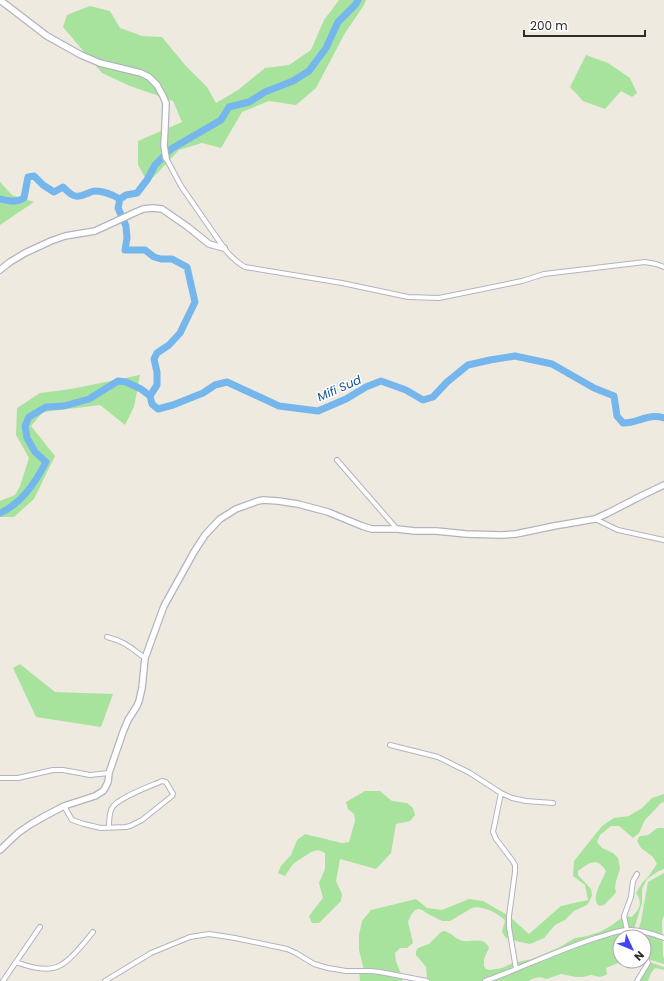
<svg xmlns="http://www.w3.org/2000/svg" width="664" height="981" viewBox="0 0 664 981" font-family="Poppins,sans-serif">
<style>
.green{fill:#a8e39e}
.lines{fill:none;stroke-linecap:round;stroke-linejoin:round}
.river{stroke:#75b6ed;stroke-width:7}
.street-casing{stroke:#b3b3c0;stroke-width:6}
.secondary-casing{stroke:#b3b3c0;stroke-width:8}
.street{stroke:#fff;stroke-width:4}
.secondary{stroke:#fff;stroke-width:5.5}
.labels{text-anchor:middle;dominant-baseline:central;stroke-width:3;stroke-linejoin:round;paint-order:stroke}
.water-label{font-size:12px;font-style:italic;fill:#10529d;stroke:#fff}
</style>
<rect width="100%" height="100%" fill="#eeeae0"/>
<!-- green -->
<path class="green" d="M339,0H366L364,5L345,33L316,88L296,105L269,101L242,112L221,148L202,143L179,150L148,183L138,165V141L182,122L173,101L130,86L102,73L63,27L67,15L90,6L110,11L120,28L142,36L162,37L185,65L207,87L216,103L238,90L265,68L289,65L311,50L324,20Z
M586,55L608,63L630,78L637,93L632,97L621,91L605,109L583,101L570,87Z
M0,182L12,195L34,202L0,225Z
M140,375L134,407L125,425L100,405L43,412L31,426L55,456L34,499L14,517H0V501L15,495L20,486L29,458L16,435L17,408L40,393L71,389Z
M20,664L55,692L113,694L101,727L36,717L13,668Z
M365,791H380L392,801L407,803L413,808L415,815L410,821L396,824L391,853L376,869L340,859L336,881L342,894L341,901L319,923H312L309,916L323,898L319,883L325,869V853L318,850L311,852L293,864L285,876L278,873L281,866L291,855L297,840L305,834L342,843L349,842L355,821L354,814L348,809L346,802Z
M664,794V802L661,803L645,820L639,833L633,838L619,826H611L600,835L597,842L602,848L613,853L618,858L620,869L616,881L615,888L616,892L614,895L604,905L600,906C598,905 596,903 596,901C594,893 603,879 606,871C597,856 589,863 578,871V875L591,889L592,896L589,902L587,905L574,911L565,920L555,925L544,938L530,944L520,942L506,938L502,932L505,921C499,913 481,905 472,908L450,921H442L428,914L422,910L419,909L415,910L411,915L408,922L413,943L407,948H400L395,953L396,961L403,979L402,981H360L359,971L364,970L359,950V935L362,921L371,910L416,899L427,908L442,910L469,899L483,901L509,916L529,934L561,906L588,900L585,885L573,876L574,861L602,826L614,818L629,816L642,808L652,798Z
M658,828H664V869L659,871L647,879L642,889V903L633,933L631,937H620V961H635L626,966L618,963L606,968L607,974L606,975L600,977L591,975L583,977H576L561,974L547,979L539,977L532,979L529,981H431L427,979L426,967L416,955V951L418,948L429,944L440,933L443,931C451,932 453,937 460,940C469,944 484,935 489,948L484,959V966L486,969L490,970L502,968L513,963L532,959L560,947L575,938L587,936L602,931L612,925L624,916L632,917C640,908 643,903 636,893L642,883L648,877L657,864L653,857L641,848L637,841L639,837C642,835 644,836 648,835C652,833 654,829 658,828Z
M664,873V916L662,921L663,955L664,959V964L644,958V937H636L641,921L648,882Z
M644,960L664,967V970L660,969L655,968L651,973L648,981H639L648,968L645,962L639,961H644Z"/>
<g class="lines">
<!-- river -->
<path class="river" d="M0,199C10,201 16,203 24,198L28,177L34,176L43,185L54,192L63,187C71,195 75,199 86,194C89,193 92,191 95,191C104,191 113,195 120,199
M150,396L157,385V372L154,359L157,353L169,345L180,333L195,302L187,267L172,259H161L154,257L145,250H125L127,238L126,226L118,208L120,199L126,195L137,193L147,180L155,165L171,149L221,120L229,107L249,102L265,92L293,81L309,71L326,48L338,22L356,4L358,0
M0,513C22,503 35,483 46,462L35,452L27,438L25,426L29,417L46,407L64,406L89,399L118,381L126,382L141,389L150,396L152,404L158,409L173,405L203,393L215,385L227,382L279,406L318,411L346,399L366,387L381,381L406,390L423,400L433,397L447,382L468,365L490,360L515,356L552,364L594,388L614,396L617,416L623,423C639,423 648,413 664,418"/>
<!-- street casing -->
<g class="street-casing">
<path id="street" d="M166,158L181,186L224,248C230,256 236,262 245,267L342,283L408,297L439,298L522,281L544,274L645,262L656,264L664,267
M337,460L397,529
M595,519L618,530L664,540
M107,637C124,641 131,648 145,658
M390,745L438,757L470,773L501,793L512,798L526,801L553,803
M0,778H18L53,770H63L90,775L109,773
M501,793L493,832L496,839L512,860L515,865V872L509,916V927L516,969
M64,806L72,820L84,824L101,828L126,827L130,826L142,820L172,796L173,794L166,782L162,781C151,786 117,798 112,808C109,813 109,821 109,827
M627,930L624,916L631,897L633,881L637,874
M631,930L635,937
M16,962C29,967 48,973 61,965C72,959 85,942 93,932
M3,981L40,927
M105,981L151,953L190,937L209,934L235,938L287,949L296,953L314,964L328,968L346,971H371L380,972L427,981
M485,981C522,968 558,950 596,938C607,935 617,930 629,930C639,930 654,934 664,938
M637,981L648,963L647,960L644,954"/>
</g>
<!-- secondary casing -->
<g class="secondary-casing">
<path id="secondary" d="M0,0L47,36L81,55L100,63L141,73L149,77L157,85L163,96L166,103L165,127L164,146L166,158
M0,270L10,262L25,253L51,241L65,236L95,231L136,212L143,209L153,208L162,209L188,227L209,244L224,248
M0,850L18,833L31,824L45,816L64,806L95,796L103,791L105,788L108,782L109,773L123,732L128,720L137,706L139,701L142,688L145,658L164,606L194,552L205,535L220,519L236,509L258,501L263,500L278,501L298,504L328,512L362,526L372,529H397L415,531H436L466,534L501,535L516,534L554,526L595,519L608,513L643,495L664,485"/>
</g>
<!-- street -->
<use href="#street" class="street"/>
<!-- secondary -->
<use href="#secondary" class="secondary"/>
</g>
<g class="labels">
<!-- water labels -->
<g class="water-label">
<text transform="translate(339 388) rotate(-24)">Mifi Sud</text>
</g>
</g>
<!-- north arrow -->
<g transform="translate(632 949) rotate(134)"><circle r="19" fill="#ffffff" stroke="#ababab"/>
<path d="M0-3L7 15L0 10L-7 15Z" fill="#4444f7"/>
<text y="-6" font-size="11" font-weight="bold" text-anchor="middle" fill="#2d2d2d">N</text>
</g>
<!-- scale -->
<path d="M524 30v6h121v-6" fill="none" stroke="#2d2d2d" stroke-width="2"/>
<text x="530" y="30" font-size="12" fill="#2d2d2d" stroke="#ffffff" stroke-width="3" paint-order="stroke">200 m</text>
</svg>
